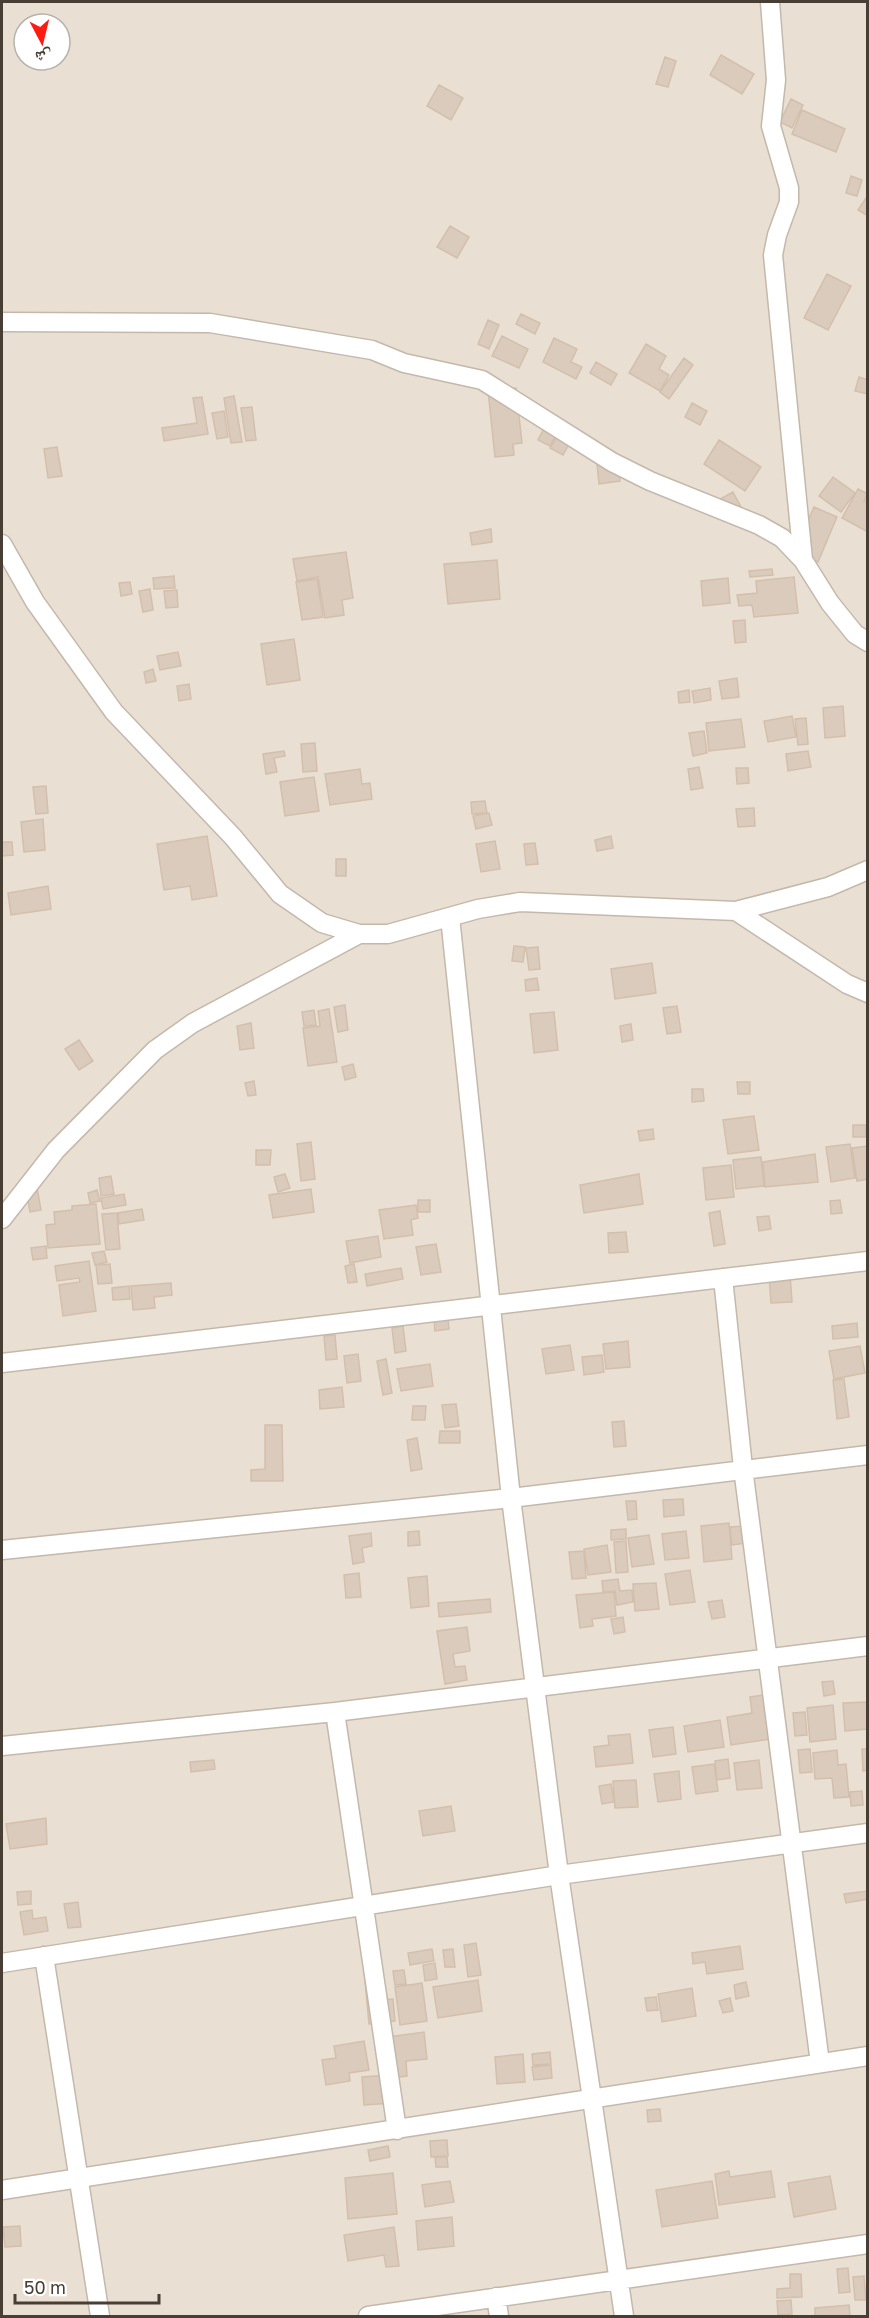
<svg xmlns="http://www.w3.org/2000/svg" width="869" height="2318" viewBox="0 0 869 2318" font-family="'Golos Text','Noto Naskh Arabic',sans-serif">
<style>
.residential{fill:#e9e0d3;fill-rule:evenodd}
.building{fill:#dacbbd;stroke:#d3bfac;stroke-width:1.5}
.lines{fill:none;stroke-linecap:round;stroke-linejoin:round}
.minor-casing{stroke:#c4b8aa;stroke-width:21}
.minor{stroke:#fff;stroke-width:18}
</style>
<rect width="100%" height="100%" fill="#f4eee5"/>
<!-- residential -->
<path class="residential" d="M2,2H867V2316H2ZM24,24H60V60H24Z"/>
<!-- building -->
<path class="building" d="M721,55L754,74L742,94L710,75Z
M665,57L676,61L668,87L656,84Z
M439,85L463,98L451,120L427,106Z
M791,99L803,105L792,128L780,122Z
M802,110L845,129L836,152L792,134Z
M851,176L862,180L857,196L846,193Z
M868,195V216L858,210Z
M450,226L469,237L457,258L437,247Z
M827,274L851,286L828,330L804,318Z
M521,314L540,323L535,334L516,324Z
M488,320L499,325L489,349L478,344Z
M502,336L528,349L519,368L492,356Z
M554,338L577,349L571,362L582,367L576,379L543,362Z
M646,344L666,356L659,369L669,375L660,391L629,373Z
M684,358L693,365L669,399L660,392Z
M596,362L617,374L611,385L590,373Z
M859,377L868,380V394L855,391Z
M516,388L522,443L513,444L514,455L495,457L488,391Z
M234,396L242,442L231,443L224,398Z
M202,397L208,434L164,441L162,428L197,423L193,398Z
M692,403L707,411L700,425L685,417Z
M252,407L256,440L246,441L241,408Z
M224,411L228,437L217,439L212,413Z
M547,423L559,429L550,446L538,440Z
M561,430L573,437L563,455L550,448Z
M719,440L761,467L745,491L704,464Z
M57,447L62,476L48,478L44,449Z
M618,462L620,481L599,484L597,464Z
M833,477L855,493L841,512L819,496Z
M858,489L868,494L864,501L868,502V532L842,518Z
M733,492L741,507L727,513L720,499Z
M814,507L837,517L818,562L794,552Z
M491,529L492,542L472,545L470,533Z
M346,552L353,598L342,600L344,615L325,618L318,577L297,581L293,559Z
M497,560L500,599L448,604L444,564Z
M772,569L773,575L750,577L749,571Z
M174,576L175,588L154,589L153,578Z
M794,577L798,613L754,617L752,605L739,606L737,595L757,593L756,581Z
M728,578L730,603L703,606L701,581Z
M317,579L323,617L302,620L296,582Z
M130,582L132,594L121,596L119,583Z
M150,589L153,610L143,612L139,591Z
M177,590L178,607L166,608L164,591Z
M745,620L746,642L735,643L733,621Z
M294,639L300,680L267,685L261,644Z
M178,652L181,666L160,670L157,656Z
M153,669L156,681L146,683L144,672Z
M737,678L739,697L722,699L719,681Z
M189,684L191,699L179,701L177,686Z
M710,688L711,700L694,703L692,691Z
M689,690L690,702L679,703L678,692Z
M843,706L845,736L825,738L823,708Z
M792,716L796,737L768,742L764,721Z
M806,718L808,744L798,745L795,719Z
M741,719L745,747L709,751L706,723Z
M704,731L707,753L693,756L689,733Z
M315,743L317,771L303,772L301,744Z
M284,751L285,756L274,758L277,772L266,774L263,754Z
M808,751L811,767L788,771L786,754Z
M699,767L703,788L691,790L688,769Z
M736,768H748L749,783L737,784Z
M360,769L362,784L370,783L372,799L330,805L325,774Z
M314,777L319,811L285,816L280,782Z
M46,786L48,813L36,814L33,787Z
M485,801L487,813L472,814L471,802Z
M754,808L755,826L738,827L736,809Z
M489,813L492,825L476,829L473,816Z
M43,819L45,850L24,852L21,822Z
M207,836L217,896L192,900L190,886L164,890L157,844Z
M611,836L613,848L597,851L595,840Z
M495,841L500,869L481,872L476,844Z
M2,842H12L13,855L2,856Z
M535,843L538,864L526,865L524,844Z
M336,859H346V876H336Z
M48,886L51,909L11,915L8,893Z
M514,946L525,947L523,962L512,961Z
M538,947L540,969L529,970L526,948Z
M652,963L656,993L615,999L611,969Z
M537,978L539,990L526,991L525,980Z
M345,1005L348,1030L338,1032L334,1007Z
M677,1006L681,1032L667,1034L663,1008Z
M329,1009L337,1062L308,1066L303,1028L320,1026L318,1011Z
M314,1010L316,1025L304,1026L302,1012Z
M554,1012L558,1050L534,1053L530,1014Z
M251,1023L254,1048L240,1050L237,1026Z
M631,1024L633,1040L622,1042L620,1026Z
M79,1040L93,1061L79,1070L65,1049Z
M353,1064L356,1077L345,1080L342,1067Z
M254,1081L256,1095L248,1096L245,1083Z
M737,1082H750V1094H738Z
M692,1089H703L704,1101L692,1102Z
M754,1116L759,1150L728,1154L723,1120Z
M853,1125H866V1137H853Z
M653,1129L654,1139L640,1141L638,1131Z
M311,1142L315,1179L301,1181L297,1144Z
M850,1144L855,1178L831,1182L826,1147Z
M868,1146V1179L857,1181L852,1148Z
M256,1150H271L270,1165H256Z
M815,1154L818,1182L765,1187L763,1162Z
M761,1157L764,1186L736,1189L733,1160Z
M731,1165L734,1197L706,1200L703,1168Z
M285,1174L290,1188L278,1192L274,1177Z
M639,1174L643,1204L584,1213L580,1185Z
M111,1176L114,1194L101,1196L99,1178Z
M36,1182L41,1210L30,1212L25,1184Z
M311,1189L314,1212L273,1218L269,1195Z
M97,1190L100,1201L90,1203L88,1193Z
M124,1194L126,1205L103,1209L101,1198Z
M418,1200H430V1212H418Z
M840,1200L842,1213L831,1214L830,1201Z
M96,1204L100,1244L48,1248L46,1225L55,1224L54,1212L72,1210V1206Z
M416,1205L418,1218L411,1220L413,1235L384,1239L379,1210Z
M142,1209L144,1220L119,1224L118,1213Z
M720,1211L725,1244L714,1246L709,1213Z
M117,1213L120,1249L106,1250L102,1214Z
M769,1216L771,1229L759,1231L757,1217Z
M626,1232L628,1252L609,1253L608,1233Z
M378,1236L381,1257L350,1263L346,1241Z
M436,1244L441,1272L421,1275L416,1247Z
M46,1246L47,1258L33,1260L31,1248Z
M104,1251L107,1262L95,1265L92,1253Z
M89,1261L96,1311L63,1316L59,1285L80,1282L79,1278L57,1281L55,1266Z
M110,1264L112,1283L98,1284L96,1265Z
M354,1264L357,1282L348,1283L345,1266Z
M401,1268L403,1279L367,1286L365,1274Z
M790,1273L792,1302L771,1303L769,1275Z
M171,1283L172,1295L154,1297L155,1308L133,1310L131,1286Z
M129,1286L130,1299L113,1300L112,1288Z
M448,1318L449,1329L435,1331L434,1320Z
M857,1323L858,1337L833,1339L832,1326Z
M403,1326L406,1351L395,1353L392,1328Z
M335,1335L337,1359L326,1360L324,1336Z
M628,1341L630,1367L606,1369L603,1344Z
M570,1345L574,1370L546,1374L542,1349Z
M860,1346L865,1373L834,1379L829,1351Z
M358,1354L361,1381L347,1383L344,1356Z
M602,1355L604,1372L584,1375L582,1357Z
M386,1359L392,1393L383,1395L377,1361Z
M430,1364L433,1386L401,1391L397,1369Z
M844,1379L849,1417L837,1419L833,1380Z
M342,1387L344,1407L320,1409L319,1390Z
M456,1404L459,1426L445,1428L442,1405Z
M413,1406H426L425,1420H412Z
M624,1421L626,1446L614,1447L612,1422Z
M265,1425H282L283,1481H251V1470L265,1469Z
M440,1431H460V1443H439Z
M417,1438L422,1469L411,1471L407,1440Z
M683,1499L684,1515L664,1517L663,1500Z
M626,1501H636L637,1519L628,1520Z
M729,1523L732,1559L704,1562L701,1526Z
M744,1526L746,1543L732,1545L730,1527Z
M626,1529V1539L611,1540V1530Z
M419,1531L420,1545L408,1546V1532Z
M686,1531L689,1558L665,1560L662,1534Z
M371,1533L372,1546L362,1548L364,1562L353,1564L349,1536Z
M649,1535L654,1564L632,1567L628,1538Z
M626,1541L628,1572L616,1573L614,1542Z
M607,1545L611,1572L588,1575L584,1549Z
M584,1551L586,1578L572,1579L569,1552Z
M690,1570L695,1602L670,1605L665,1574Z
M359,1573L361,1597L346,1598L344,1575Z
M427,1576L429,1606L411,1608L408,1578Z
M618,1579L620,1591L632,1590L633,1602L617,1605L615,1591L603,1592L602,1581Z
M656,1583L659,1609L635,1611L633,1584Z
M614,1592L616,1616L592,1619L593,1626L580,1628L576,1595Z
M490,1599L491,1612L439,1617L438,1603Z
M722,1600L725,1617L712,1619L708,1602Z
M623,1617L625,1632L614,1634L611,1619Z
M467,1627L470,1651L453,1654L455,1667L465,1666L467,1680L445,1684L437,1631Z
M833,1681L835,1694L824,1696L822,1682Z
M763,1695L770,1739L731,1745L727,1717L752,1713L750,1697Z
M868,1702V1729L845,1731L843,1703Z
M833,1705L836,1739L810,1742L807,1708Z
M805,1712L807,1735L795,1736L793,1713Z
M720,1720L724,1747L688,1752L684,1726Z
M673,1727L676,1754L653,1757L649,1730Z
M630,1734L633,1763L596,1767L594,1747L609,1745L608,1736Z
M810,1749L812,1772L800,1773L798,1750Z
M862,1749H868V1770L863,1771Z
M837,1750L838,1765L846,1764L849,1797L834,1798L832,1778L815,1779L813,1753Z
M728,1759L730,1778L717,1780L715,1761Z
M214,1760L215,1769L191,1772L190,1762Z
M759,1760L762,1788L737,1790L734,1763Z
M714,1764L718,1791L696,1794L692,1767Z
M679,1771L681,1799L658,1802L654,1774Z
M636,1780L638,1807L615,1808L613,1781Z
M611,1784L614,1802L602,1804L599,1786Z
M862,1791L863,1805L851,1806L850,1792Z
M451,1806L455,1831L423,1836L419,1811Z
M46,1818L47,1844L10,1849L6,1824Z
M31,1891V1904L18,1905L17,1892Z
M868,1891V1899L846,1903L844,1894Z
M78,1902L81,1927L68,1928L64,1904Z
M32,1910L33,1919L46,1917L48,1931L24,1935L20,1912Z
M476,1943L481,1975L468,1977L464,1945Z
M740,1946L743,1969L707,1974L705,1962L693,1964L692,1953Z
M432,1949L434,1961L410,1965L408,1953Z
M453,1949L455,1967H445L443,1950Z
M363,1959L379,2000L393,1999L395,2021L369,2024Z
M435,1963L437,1979L425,1981L423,1965Z
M404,1970L406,1984L395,1985L393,1971Z
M478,1980L482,2011L438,2018L433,1987Z
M746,1982L749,1996L736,1999L734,1985Z
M422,1983L427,2021L400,2025L395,1987Z
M692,1988L696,2016L662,2022L658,1994Z
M656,1997L658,2010L647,2011L645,1998Z
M730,1998L733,2011L723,2013L719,2001Z
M424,2032L427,2059L406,2061L407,2076L393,2078L389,2037Z
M364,2041L369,2070L349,2073L350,2081L326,2085L322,2060L336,2058L334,2046Z
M550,2052L551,2064L533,2065L532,2054Z
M523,2054L525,2082L497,2084L495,2057Z
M551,2065L552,2078L534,2080L532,2067Z
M390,2075L393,2103L364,2105L362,2077Z
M660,2109L661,2121L648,2122L647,2110Z
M447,2140L448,2156L431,2157L430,2141Z
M388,2146L390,2157L370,2161L368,2150Z
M435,2157H447L448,2167H436Z
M729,2171L730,2177L771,2171L775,2197L719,2205L715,2174Z
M393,2173L397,2214L348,2219L345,2178Z
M830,2176L836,2209L794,2217L788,2183Z
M450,2181L454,2202L425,2207L422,2185Z
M712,2181L718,2218L662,2227L656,2190Z
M452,2217L454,2246L418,2250L416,2221Z
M20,2226L21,2246L5,2247L3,2227Z
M394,2227L399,2266L386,2267L384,2255L348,2261L344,2235Z
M848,2268L850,2292L839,2293L837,2269Z
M790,2274H801L802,2297L777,2298V2289L790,2288Z
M864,2276L866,2300H855L853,2277Z
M791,2300L792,2314L778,2315L777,2301Z
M849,2305L850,2316H815V2308Z"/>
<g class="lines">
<!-- minor casing -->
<g class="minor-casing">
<path id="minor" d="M770,2L776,80L771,126L789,188V202L777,235L773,255L803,560
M2,322L210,323L372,350L404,363L482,380L612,462L650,481L759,525L782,538L803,560L830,603L855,634L868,642
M2,544L35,602L114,712L233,837L280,894L322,923L359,934H388L478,909L520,902L736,911L828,887L868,870
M736,911L847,984L868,993
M450,917L511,1498L559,1875L624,2316
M2,1219L56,1150L155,1050L193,1023L359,934
M723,1278L743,1468L820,2063
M2,1363L868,1261
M2,1550L511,1498L868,1455
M335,1712L397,2130
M2,1746L335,1712L868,1646
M44,1956L100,2316
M2,1963L559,1875L868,1833
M2,2190L868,2056
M496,2297L499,2316
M368,2316L868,2244"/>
</g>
<!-- minor -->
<use href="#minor" class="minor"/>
</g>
<!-- border -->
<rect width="869" height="2318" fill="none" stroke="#483e34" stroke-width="6"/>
<!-- north arrow -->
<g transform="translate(42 42) rotate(173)"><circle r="28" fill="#ffffff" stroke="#b6b2ae" stroke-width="1.5"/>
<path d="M0-4.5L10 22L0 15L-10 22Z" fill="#ff1a12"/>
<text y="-9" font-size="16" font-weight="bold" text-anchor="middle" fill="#483e34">ش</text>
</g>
<!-- scale -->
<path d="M15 2294v9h144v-9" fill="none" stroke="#483e34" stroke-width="3"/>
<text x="24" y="2294" font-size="18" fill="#483e34" stroke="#ffffff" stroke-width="4.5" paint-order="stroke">50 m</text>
</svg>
